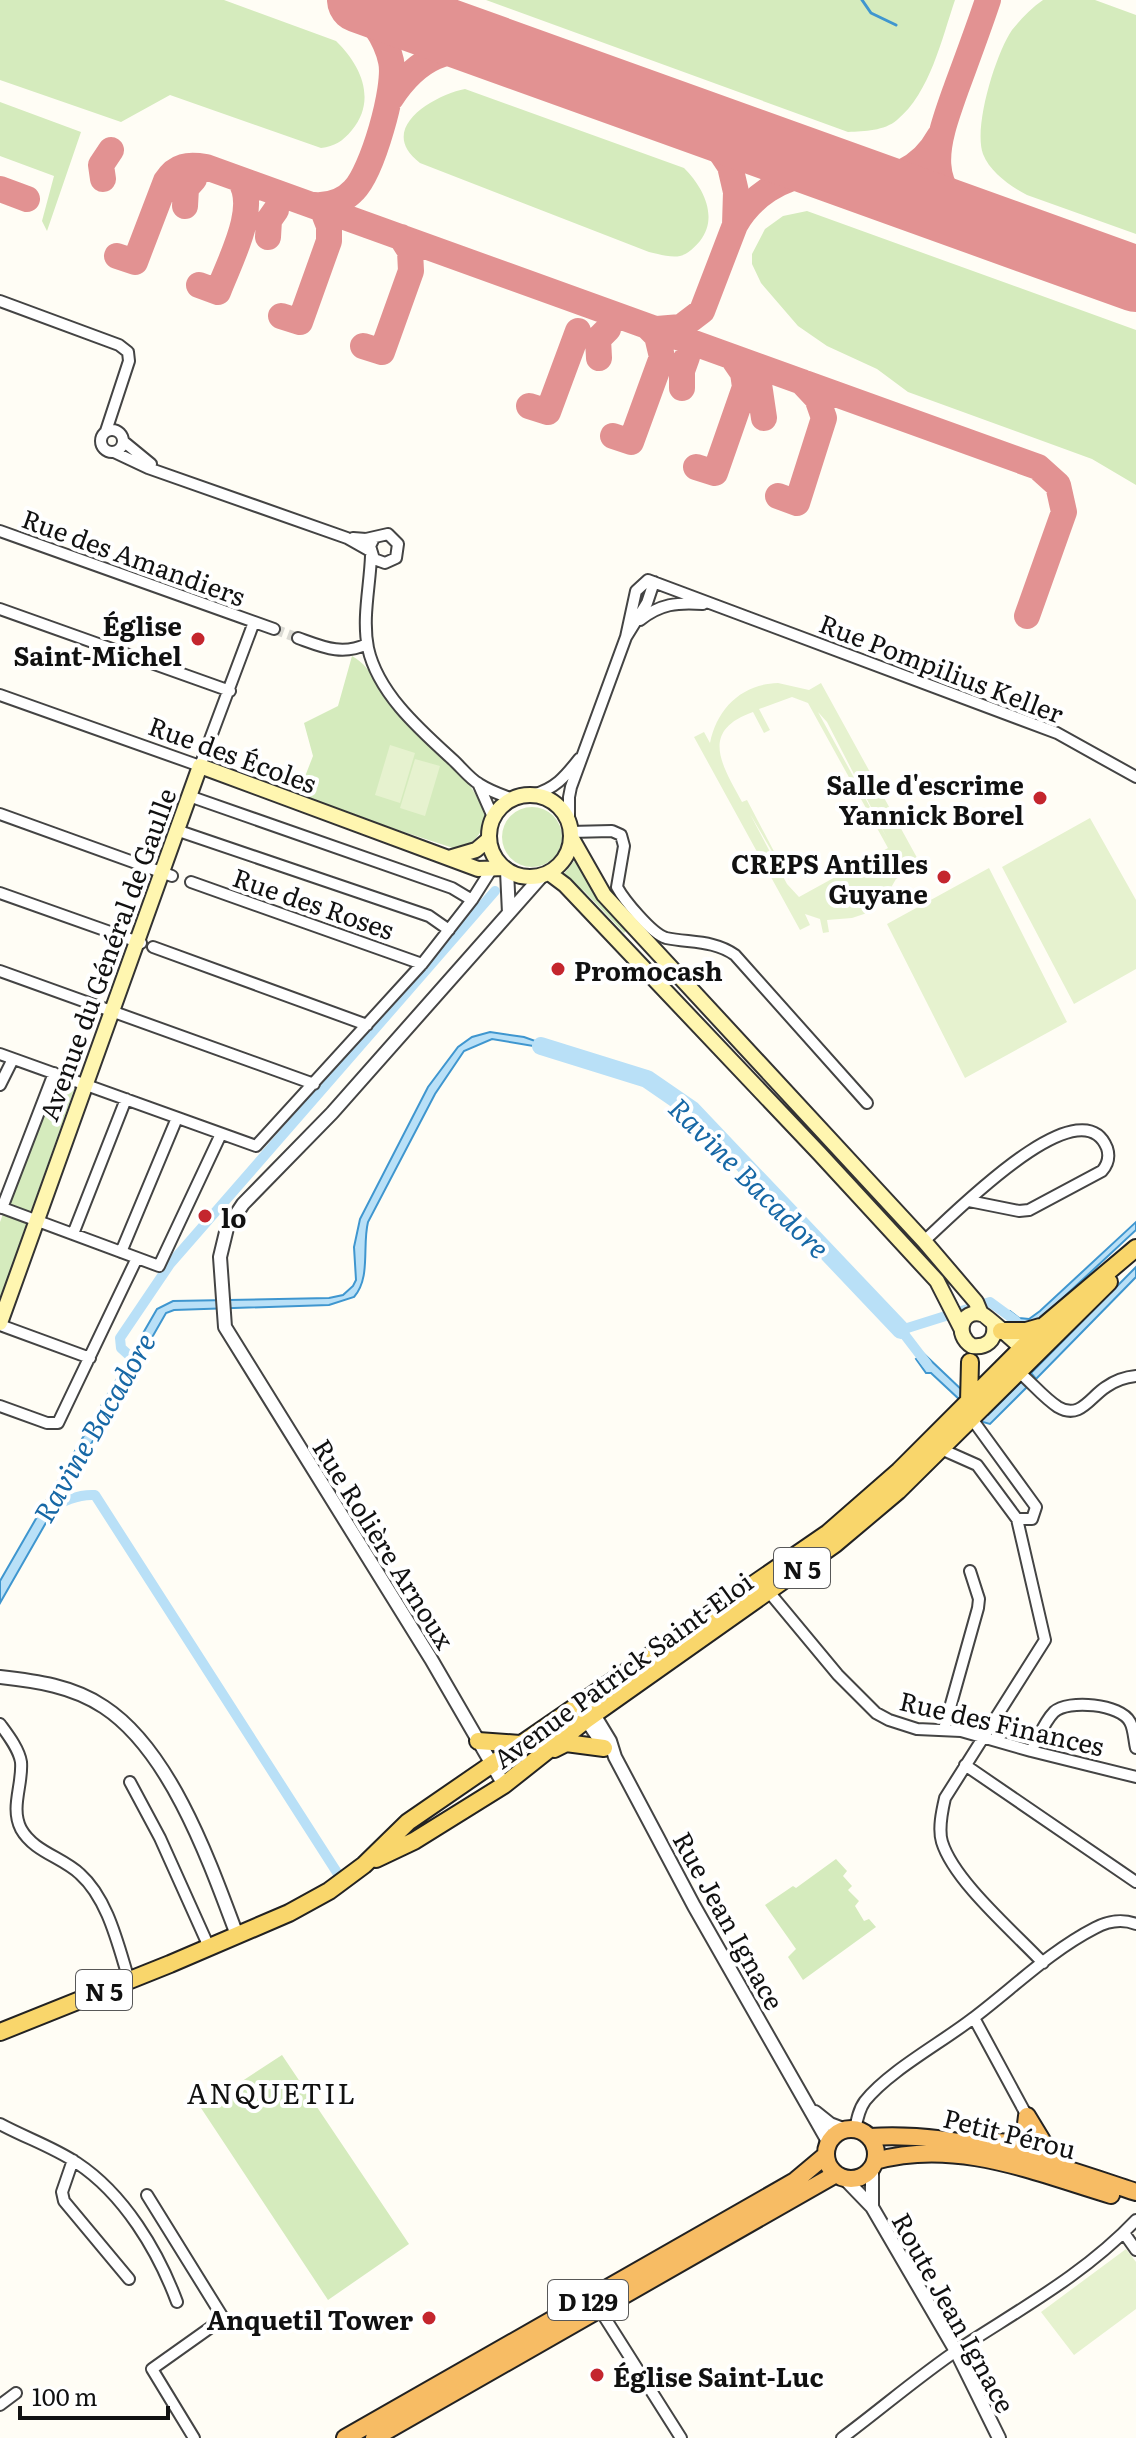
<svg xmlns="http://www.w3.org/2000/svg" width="1136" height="2438" viewBox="0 0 1136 2438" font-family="Literata,serif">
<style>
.green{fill:#d5ebbd}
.pitch{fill:#e6f2cf;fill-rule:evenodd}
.water{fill:#b9e0f7;stroke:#3f96cf;stroke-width:2}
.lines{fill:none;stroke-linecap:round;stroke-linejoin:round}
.stream{stroke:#3f96cf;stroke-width:3}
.canal{stroke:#b9e0f7;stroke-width:10}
.river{stroke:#b9e0f7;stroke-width:18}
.taxiway{stroke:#e29292;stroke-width:26}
.runway{stroke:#e29292;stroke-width:66}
.minor-tunnel{stroke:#dbdad3;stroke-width:10;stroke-dasharray:10 5;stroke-linecap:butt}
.minor-casing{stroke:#444;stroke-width:14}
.tertiary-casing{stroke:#444;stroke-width:16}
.secondary-casing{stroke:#333;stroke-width:18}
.primary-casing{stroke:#222;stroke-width:20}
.trunk-casing{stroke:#222;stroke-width:20}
.minor{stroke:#fff;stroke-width:10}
.tertiary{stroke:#fff;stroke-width:12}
.secondary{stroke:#fff6b0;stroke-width:14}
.primary{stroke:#f9d66b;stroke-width:16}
.trunk{stroke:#f7bc64;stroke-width:16}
.poi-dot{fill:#c4262e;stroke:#fff;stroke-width:3}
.labels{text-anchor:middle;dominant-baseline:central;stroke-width:8;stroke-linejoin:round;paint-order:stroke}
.shield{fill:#fff;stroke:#585858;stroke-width:2}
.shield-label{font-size:24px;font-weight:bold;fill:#111}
.street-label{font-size:26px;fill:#111;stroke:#fff}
.poi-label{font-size:26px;font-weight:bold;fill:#111;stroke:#fff;text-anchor:end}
.water-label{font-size:28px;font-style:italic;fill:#1768a6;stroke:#fff}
.neighbourhood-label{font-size:28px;letter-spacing:2px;fill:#111;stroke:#fff}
</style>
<rect width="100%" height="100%" fill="#fffdf5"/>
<!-- green -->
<path class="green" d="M0,0H224L336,41C361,65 377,100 352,130C342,142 335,146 321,148L170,95L121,122L0,80Z
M486,0H955C942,38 930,93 897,120C884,131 865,131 848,132Z
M1043,0H1095L1136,15V234L1027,195C1010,186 990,172 983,154C973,127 996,53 1012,30C1021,19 1031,8 1043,0Z
M465,89L684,168C703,187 719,217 700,241C695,247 688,254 680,256C671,258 658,254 649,252L420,163C375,129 434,95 465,89Z
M0,102L81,132L47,231L42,221L54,176L0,156Z
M807,211L1136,330V485L1092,459L908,392L877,369L827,346L798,326L761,283L752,264V254L765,229L783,216Z
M352,656C375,669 376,689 393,708C423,742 472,771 485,816C482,837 473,845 453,848L297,797L313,756L304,723L338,706Z
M502 837a30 30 0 1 1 60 0a30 30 0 1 1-60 0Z
M579,855L626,931L624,933L584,891L564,878L563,875Z
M54,1079L75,1087L0,1299V1222Z
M836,1859L847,1871L843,1876L852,1886L848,1890L859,1901L855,1906L864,1921L869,1919L876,1927L803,1980L788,1957L796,1949L765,1905L793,1886L796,1888Z
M282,2055L409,2244L328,2300L201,2108Z"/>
<!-- pitch -->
<path class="pitch" d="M778,683L809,690L821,683L921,865L896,879L885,898L864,914L852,918L827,920L829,932L823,933L820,919L805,914L810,925L800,930L694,737L704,732L710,743C717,708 742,684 778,683ZM792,697L808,703L888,848L799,897L787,884L750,814L790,882L747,800L742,802C722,765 699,731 753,712L764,733L770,730L759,709ZM818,712L827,722L887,838Z
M390,745L415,753L400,803L375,795Z
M415,759L440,766L425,816L400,808Z
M1090,818L1136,900V969L1074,1004L1002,867Z
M989,868L1067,1022L965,1078L887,924Z
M1126,2249L1136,2262V2309L1074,2355L1041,2312Z"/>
<!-- water -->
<path class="water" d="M490,1032L524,1037L563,1051L492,1039L464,1051L435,1094L368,1222C362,1246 371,1278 354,1297L329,1305L174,1310L166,1313L0,1603V1581L157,1309L173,1301L329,1298L343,1295L353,1286L356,1280L354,1247L360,1219L428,1087L458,1047L472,1037Z
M1136,1222V1230L1037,1322L1016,1326L1005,1316L1010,1311L1019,1318L1029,1319L1040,1311Z
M1136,1267V1277L1036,1379L1031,1373Z
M923,1353L964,1392L960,1400L931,1373H926L916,1359Z
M1023,1380L1029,1385L990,1424L979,1421L984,1415H988Z"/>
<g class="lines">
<!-- stream -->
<path class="stream" d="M862,0L871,13L896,25"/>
<!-- canal -->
<path class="canal" d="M132,1358L121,1348L120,1338L170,1264L495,891
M927,1364L901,1330L990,1302L1016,1321
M48,1511C62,1501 77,1494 95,1495L338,1874"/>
<!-- river -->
<path class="river" d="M541,1046L647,1079L692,1110L901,1330"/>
<!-- taxiway -->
<path class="taxiway" d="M391,98C418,57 447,45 496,51
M103,179L101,165L111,150
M0,189L27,199
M314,205C330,206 343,202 354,190C372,172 397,87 391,61C386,37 369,14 350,0
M185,206L186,188L194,179
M735,225C751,197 781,176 814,174C827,174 839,177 851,179C888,184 921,170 939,137
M982,225C920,188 936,145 956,89C967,59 978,30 988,0
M268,237L269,220L276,210
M117,256L135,262L166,181C176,165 188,164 206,167L1038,467L1058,485L1064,512L1027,616
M199,285L218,292C229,262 260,207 239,179
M281,316L300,322L329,241V226L322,208
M657,329L681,327L702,311L735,225L736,192L730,166L714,142L691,121
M363,346L382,352L411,271L410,251L401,237
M599,358L598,339L608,329
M759,384L764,418
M682,388V371L687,357
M529,406L548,412L578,331
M613,436L631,442L662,357L657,336L647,326
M696,467L715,473L745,387L743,373L732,357
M778,496L797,503L824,418L817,398L802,382"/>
<!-- runway -->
<path class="runway" d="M360,0L1136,279"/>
<!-- minor-tunnel -->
<path class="minor-tunnel" d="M274,629L298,638"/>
<!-- minor casing -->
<g class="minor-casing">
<path id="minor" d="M0,301L119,345L128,352L129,361L106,431
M101 441a11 11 0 1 1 22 0a11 11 0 1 1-22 0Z
M123,441L151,464
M114,452L148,468L347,538L370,551
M0,531L274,629
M353,538L366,539L388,534L398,544L396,558L385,563L374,559L370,546L374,538
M371,556C370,586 362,618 368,648C378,693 419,729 452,759C461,767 469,778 479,784C490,791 501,795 513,799
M654,582L647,603L626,637L636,591L648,580L1057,733L1136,777
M0,609L230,691
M640,620C660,604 677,602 703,604
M298,638C323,647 342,656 367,644
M0,695L200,766L254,622
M478,783L493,817
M532,795C555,789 565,777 579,759
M189,796L452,888L472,900
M0,814L172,876
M569,824V797L571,787L626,637
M176,830L429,916L449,930
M570,832L612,831L621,835L624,846L617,887C624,900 652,934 666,938C690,943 714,940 735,955L867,1103
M191,882L422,964
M0,893L141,943
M153,947L367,1025
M0,971L314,1084
M0,1054L256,1146L422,964L472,900L491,870
M0,1085L13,1059
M0,1207L159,1266L221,1134
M2,1208L54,1073
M73,1234L126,1099
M924,1241C949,1219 1081,1082 1107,1148C1110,1157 1108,1164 1102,1171L1029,1210L1019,1211L969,1201
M121,1252L177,1118
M0,1325L90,1358
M1019,1372C1032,1383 1044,1398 1058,1407C1080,1420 1090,1397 1106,1387C1116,1380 1125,1377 1136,1376
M0,1406L47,1423H58L137,1258
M972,1419L1036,1507L1032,1519H1017
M941,1449L977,1465L1017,1519L1045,1640L945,1798C942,1811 938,1829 942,1842C954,1881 1014,1932 1043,1963
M769,1592L838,1675L876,1713L889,1720L917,1729L961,1731L1031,1751L1136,1777
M0,1724C8,1735 19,1749 21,1762C23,1784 10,1808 21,1829C34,1852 62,1857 80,1874C108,1899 118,1945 129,1980
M944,1729L978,1608L979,1599L970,1571
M1031,1751C1038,1739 1044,1722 1054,1712C1068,1699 1121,1704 1130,1722C1134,1729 1134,1740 1136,1748
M965,1765L1136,1882
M130,1782L160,1838L209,1947
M974,2018L1027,2116
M0,2124C26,2138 53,2147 77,2163C124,2194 158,2251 177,2302
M855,2130C857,2119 859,2109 865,2101C889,2071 941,2043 972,2019C1012,1989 1050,1951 1095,1928C1108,1921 1123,1919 1136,1924
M73,2160L62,2192L64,2201L129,2279
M147,2195L222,2316L221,2320L152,2369L194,2438
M1124,2233L1136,2250
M600,2310L681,2438
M0,2405L16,2393
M842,2438C881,2409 919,2376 959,2349C1020,2309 1085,2274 1136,2220"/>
</g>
<!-- tertiary casing -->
<g class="tertiary-casing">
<path id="tertiary" d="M507,871L509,913
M0,1677C36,1681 73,1686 104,1707C171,1751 210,1863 237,1935
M590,1708L610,1741L615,1757L694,1906L829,2143
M583,1715L606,1749
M504,1785L431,1659L225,1327L220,1257L227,1228L243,1204L332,1113L540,878
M815,2112L830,2124L846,2130
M872,2168V2207
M844,2178L872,2207L956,2351L999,2438"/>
</g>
<!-- secondary casing -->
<g class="secondary-casing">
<path id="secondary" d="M489 836a41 41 0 1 1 82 0a41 41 0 1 1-82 0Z
M571,837L604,895L924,1241L976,1302L981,1314
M449,858L476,850L489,839
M549,873L565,885L819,1153L937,1281L961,1328
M0,1323L200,766L478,869L504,868
M994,1326C996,1340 986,1348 972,1346C954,1335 961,1309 982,1314C985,1315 1022,1347 1024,1351C1025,1352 1025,1355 1025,1357"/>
</g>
<!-- primary casing -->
<g class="primary-casing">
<path id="primary" d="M1001,1331H1026L1040,1327
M969,1402L970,1362
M478,1741L520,1744
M554,1749L566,1743L604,1748
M376,1859L414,1841L504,1785L586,1720L835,1544L898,1491L1109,1282
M0,2032L170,1964L289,1913L329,1891L364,1865L408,1822L828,1533L899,1471L1046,1324L1136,1248"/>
</g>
<!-- trunk casing -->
<g class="trunk-casing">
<path id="trunk" d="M1027,2116L1058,2167
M826 2154a25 25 0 1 1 50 0a25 25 0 1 1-50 0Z
M870,2137C963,2131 1048,2163 1136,2192
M995,2142L1015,2143L1025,2132L1027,2116
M875,2161C956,2138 1034,2172 1111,2195
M345,2438L795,2181L826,2155
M374,2438L836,2174"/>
</g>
<!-- minor -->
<use href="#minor" class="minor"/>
<!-- tertiary -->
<use href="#tertiary" class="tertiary"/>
<!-- secondary -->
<use href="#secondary" class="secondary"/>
<!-- primary -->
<use href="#primary" class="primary"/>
<!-- trunk -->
<use href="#trunk" class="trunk"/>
</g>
<!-- markers -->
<g class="poi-dot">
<circle cx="198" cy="639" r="8"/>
<circle cx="1040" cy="798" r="8"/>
<circle cx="944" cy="877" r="8"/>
<circle cx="558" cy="969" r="8"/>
<circle cx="205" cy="1216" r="8"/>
<circle cx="429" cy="2318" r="8"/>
<circle cx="597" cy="2375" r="8"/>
</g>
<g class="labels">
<!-- shield labels -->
<g class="shield">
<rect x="774" y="1548" width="56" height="40" rx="6"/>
<rect x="76" y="1970" width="56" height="40" rx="6"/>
<rect x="548" y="2280" width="80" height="40" rx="6"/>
</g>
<g class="shield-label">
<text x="802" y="1568">N 5</text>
<text x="104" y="1990">N 5</text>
<text x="588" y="2300">D 129</text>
</g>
<!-- street labels -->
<g class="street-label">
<text transform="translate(134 556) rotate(20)">Rue des Amandiers</text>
<text transform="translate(942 667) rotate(21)">Rue Pompilius Keller</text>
<text transform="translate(233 753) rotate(20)">Rue des Écoles</text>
<text transform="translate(314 902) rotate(19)">Rue des Roses</text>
<text transform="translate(106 954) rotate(-70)">Avenue du Général de Gaulle</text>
<text transform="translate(385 1543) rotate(58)">Rue Rolière Arnoux</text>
<text transform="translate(622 1669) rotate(-36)">Avenue Patrick Saint-Eloi</text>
<text transform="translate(1002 1722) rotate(13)">Rue des Finances</text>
<text transform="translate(730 1920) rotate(61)">Rue Jean Ignace</text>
<text transform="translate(1010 2132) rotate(14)">Petit Pérou</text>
<text transform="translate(955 2312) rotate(61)">Route Jean Ignace</text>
</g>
<!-- poi labels -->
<g class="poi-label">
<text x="182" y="624">Église<tspan x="182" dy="30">Saint-Michel</tspan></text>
<text x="1024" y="783">Salle d'escrime<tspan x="1024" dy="30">Yannick Borel</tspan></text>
<text x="928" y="862">CREPS Antilles<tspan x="928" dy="30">Guyane</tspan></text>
<text x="574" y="969" text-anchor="start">Promocash</text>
<text x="221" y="1216" text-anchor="start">lo</text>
<text x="413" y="2318">Anquetil Tower</text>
<text x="613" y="2375" text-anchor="start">Église Saint-Luc</text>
</g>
<!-- water labels -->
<g class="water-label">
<text transform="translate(750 1177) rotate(45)">Ravine Bacadore</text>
<text transform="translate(93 1427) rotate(-60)">Ravine Bacadore</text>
</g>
<!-- neighbourhood labels -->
<g class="neighbourhood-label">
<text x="272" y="2092">ANQUETIL</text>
</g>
</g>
<!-- scale -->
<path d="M20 2406v12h148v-12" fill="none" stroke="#111111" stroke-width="4"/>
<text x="32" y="2406" font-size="24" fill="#111111" stroke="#ffffff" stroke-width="6" paint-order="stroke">100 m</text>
</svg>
